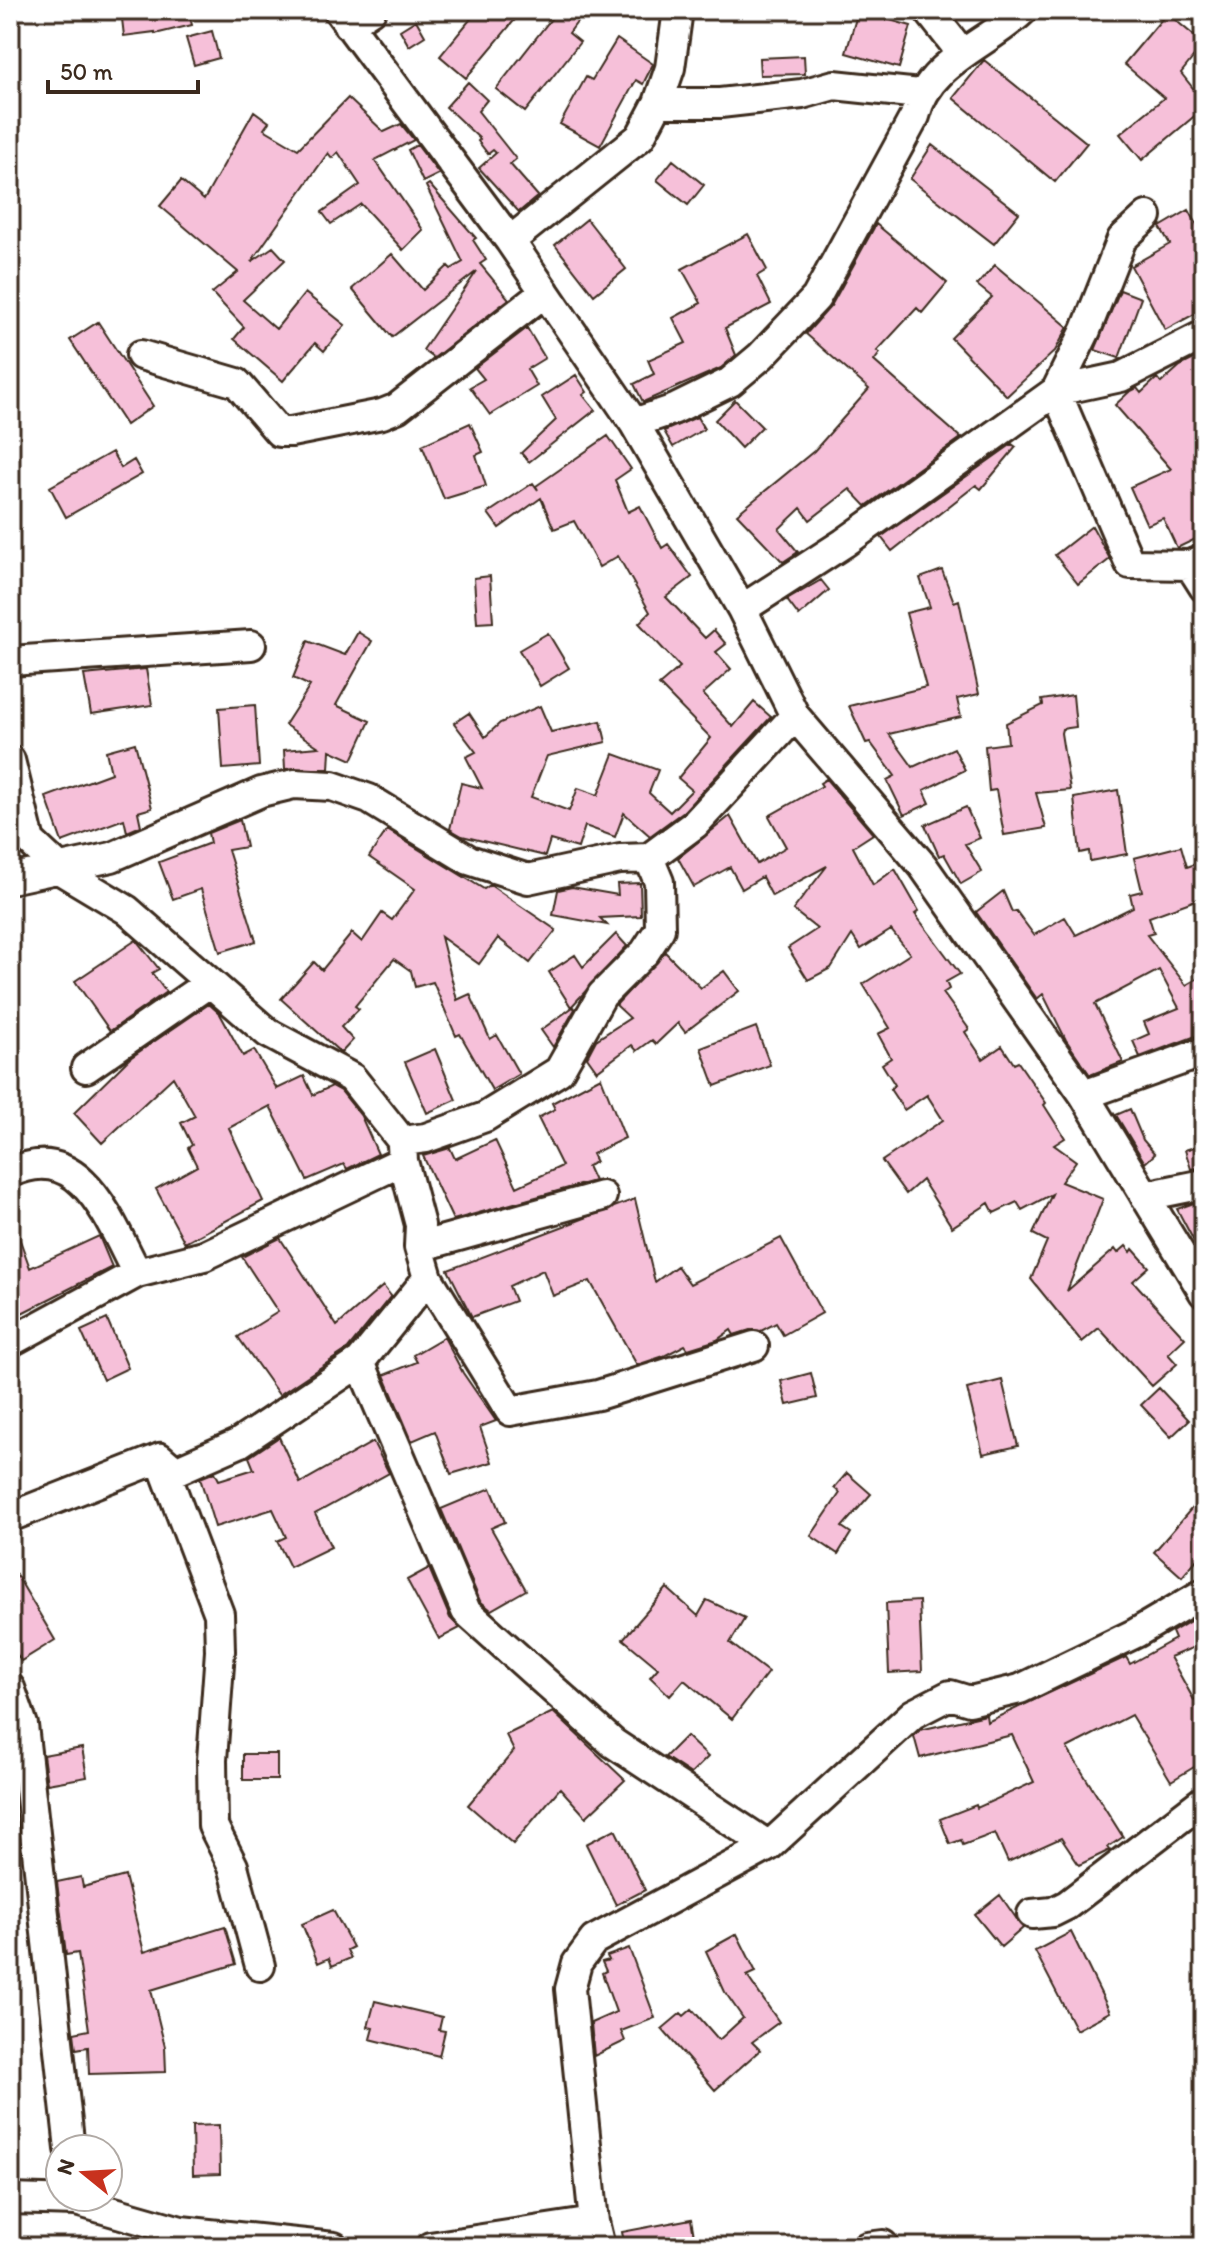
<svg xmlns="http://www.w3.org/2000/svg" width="1214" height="2257" viewBox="0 0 1214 2257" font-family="Itim,sans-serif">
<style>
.building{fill:#f6c0d9;stroke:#3b2a1e;stroke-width:2}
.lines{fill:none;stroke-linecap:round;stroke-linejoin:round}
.minor-casing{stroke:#3b2a1e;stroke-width:34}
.minor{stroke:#fff;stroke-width:28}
</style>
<rect width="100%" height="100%" fill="#fff"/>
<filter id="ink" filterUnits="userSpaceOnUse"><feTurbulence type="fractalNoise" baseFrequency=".0125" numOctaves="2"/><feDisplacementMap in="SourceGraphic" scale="16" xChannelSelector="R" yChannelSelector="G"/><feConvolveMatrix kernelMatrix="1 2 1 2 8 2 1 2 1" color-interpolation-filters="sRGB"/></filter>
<g filter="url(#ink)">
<!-- building -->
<path class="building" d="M121,10H188L192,25L155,34V32L124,36Z
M478,10H523L466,78L440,56Z
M558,10H586L569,33L580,42L525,112L496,89Z
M858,11L911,26L899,68L846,53Z
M1167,13L1204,44L1181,73L1204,102V108L1142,160L1120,134L1164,98L1124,64Z
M416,20L425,36L409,46L400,30Z
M212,31L219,58L194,65L186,38Z
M617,39L653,64L643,84L636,80L600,146L560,124L586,77L592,80Z
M804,56L805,74L760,75L759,58Z
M984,60L1087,143L1055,182L953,98Z
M468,82L487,100L478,111L516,159L510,164L538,196L519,212L479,168L496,153L493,150L488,154L478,141L480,139L446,107Z
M348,98L384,132L401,124L414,140L375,160L423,230L403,250L361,204L331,224L322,212L360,185L338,152L332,158L328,153L251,262L273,247L285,260L243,300L276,329L305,293L345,325L324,351L315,343L283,381L234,339L244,327L212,293L238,272L160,206L181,181L204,200L254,111L269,122L264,129L298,149Z
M417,145L439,174L423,182L408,150Z
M932,145L1019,213L994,244L910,179Z
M673,160L704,185L688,205L657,180Z
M429,184L476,238L473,240L486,260L480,264L509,299L434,358L423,350L477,271L392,337L352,289L392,254L423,290L448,266L451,269L463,262L426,186Z
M1189,210L1204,237V309L1165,330L1131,266L1170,244L1160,227Z
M587,219L626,269L594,295L555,245Z
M876,224L947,283L922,313L917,308L877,351L880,353L874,361L961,438L866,506L850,489L810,520L801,508L779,529L798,552L783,562L737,514L814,451L869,389L806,334L831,306Z
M748,234L767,270L757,276L771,304L725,328L736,355L721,368L643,402L634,384L654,374L648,360L686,343L673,318L701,303L682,269Z
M995,265L1068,327L1055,351L1007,396L951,338L992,297L977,285Z
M1120,290L1141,298L1119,358L1095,350Z
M98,322L153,406L126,425L70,340Z
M527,328L545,358L527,369L537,386L490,415L470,387L484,379L475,368Z
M1204,354V535L1177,548L1163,518L1147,525L1130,487L1171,469L1115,405L1129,392L1137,388L1141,393L1157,378L1161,383L1180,366Z
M576,375L587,392L583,395L595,410L529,462L521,453L556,420L542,397Z
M735,400L762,427L741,448L715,420Z
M697,417L704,429L673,447L664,431Z
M470,423L483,452L476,455L486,486L444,499L422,445Z
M608,436L631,469L615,480L628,512L640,506L662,548L668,544L692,577L666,597L705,638L714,630L726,644L716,652L731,669L703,694L733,727L754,702L771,717L684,811L650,836L624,813L615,837L585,826L578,848L550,840L545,856L462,836L450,829L461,783L482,788L466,757L476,752L454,723L469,713L485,737L500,723L540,706L551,732L601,721L606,742L547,756L531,797L569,811L578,788L598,795L614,754L658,770L649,793L670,812L692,790L678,778L711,738L659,685L680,667L639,623L650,612L618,556L599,567L574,521L554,529L541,498L499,528L488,513L533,483L538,490L536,486Z
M1012,444L1016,447L981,489L976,485L892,551L881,537Z
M112,452L121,468L134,460L142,474L66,517L50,487Z
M1092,526L1110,559L1078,584L1055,555Z
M942,570L954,602L959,600L979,694L957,699L961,717L889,734L913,767L954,748L965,770L924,790L930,803L904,815L887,780L895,776L870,742L866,743L849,706L926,687L906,613L930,607L920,578Z
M490,576L493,622L477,623L474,578Z
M821,580L829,590L799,616L787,600Z
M358,632L372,641L336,705L370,721L352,760L330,750L329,769H285L284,750L319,747L285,725L310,686L293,678L308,641L345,655Z
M548,633L569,668L540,686L519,650Z
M146,669L152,705L91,714L84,675Z
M1073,695L1076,727L1062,729L1061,733L1070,790L1036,793L1046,828L1004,835L996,790L989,791L985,746L1008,743L1006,723L1043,705L1042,700Z
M255,705L259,766L223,769L219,708Z
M135,743L152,808L138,812L141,826L127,832L124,819L62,842L46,797L111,773L106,751Z
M826,779L873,834L853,847L873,885L895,869L919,911L915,914L960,974L946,982L949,989L943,993L969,1029L965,1032L983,1059L1002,1046L1014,1064L1018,1062L1046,1103L1044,1105L1065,1138L1054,1145L1076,1161L1061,1182L1103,1199L1067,1291L1115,1249L1118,1253L1126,1246L1131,1252L1133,1249L1149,1267L1133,1281L1185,1338L1168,1354L1177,1364L1152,1386L1099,1328L1082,1342L1031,1279L1047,1241L1033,1234L1052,1194L1022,1210L1017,1202L994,1213L989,1203L952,1227L922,1180L906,1194L882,1161L943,1120L927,1095L904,1110L890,1089L895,1085L882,1064L891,1058L878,1034L890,1028L863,984L910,954L891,930L861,949L852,935L831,968L808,980L788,948L817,929L793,910L827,866L772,896L762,877L742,889L730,867L694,887L678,858L730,816L757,864L786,847L769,816L822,786L820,783Z
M1118,790L1127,854L1090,861L1089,851L1080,853L1074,798Z
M966,807L980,838L965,844L982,872L961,884L944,854L939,856L925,825Z
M240,820L246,847L228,850L256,941L220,952L201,889L173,899L159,862L210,843L208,833Z
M387,830L484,889L490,885L556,930L530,963L498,938L479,964L441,937L457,1000L470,994L490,1039L497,1035L519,1074L492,1090L460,1034L456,1036L433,982L415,987L411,971L394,959L355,1006L359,1009L341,1027L353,1040L341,1053L281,999L314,962L322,970L352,933L362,942L382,913L392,920L415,889L369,857Z
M1181,846L1187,867L1198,863L1204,879V897L1149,917L1154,933L1147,935L1186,985L1204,975V1033L1140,1057L1133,1041L1149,1034L1144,1022L1179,1008L1159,970L1095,1004L1123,1062L1090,1075L1066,1040L1043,994L1037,999L976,912L1003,891L1012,912L1016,911L1034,935L1065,917L1076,935L1133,907L1130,894L1142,891L1134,858Z
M640,883L641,916L600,918L607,925L553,915L558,890L572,887L618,895L617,884Z
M616,934L627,946L571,1007L549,972L575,955L583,967Z
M136,940L159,969L152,973L166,992L110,1031L75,981Z
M665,952L701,988L724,971L739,991L685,1032L678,1023L656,1044L652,1040L637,1051L632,1045L597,1071L587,1057L596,1040L630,1018L616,1005Z
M209,1004L220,1014L243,1056L254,1050L277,1089L304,1076L313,1095L332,1086L341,1091L361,1116L378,1154L347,1169L344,1164L307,1180L270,1106L229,1128L263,1201L185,1243L156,1189L197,1166L188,1148L192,1145L181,1123L195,1116L173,1077L102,1143L74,1113L130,1058Z
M573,1007L575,1009L553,1047L541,1030Z
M756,1027L770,1065L715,1086L701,1048Z
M435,1049L456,1100L427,1113L405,1062Z
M601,1077L625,1138L592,1154L596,1162L587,1166L594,1181L453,1220L423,1156L450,1148L455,1159L495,1140L517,1187L562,1166L538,1118L555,1109L552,1103Z
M1130,1109L1143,1140L1155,1154L1145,1163L1116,1115Z
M1204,1144V1167L1191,1169L1185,1150Z
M635,1199L655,1282L677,1266L690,1284L781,1238L822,1313L783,1335L776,1323L761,1331L750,1330L734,1335L731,1330L717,1340L688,1349L685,1345L664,1356L637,1365L590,1281L553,1296L543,1270L509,1286L515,1301L472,1317L448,1270Z
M1194,1203L1204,1215V1260L1177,1209Z
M12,1218L30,1268L99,1236L112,1267L10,1319Z
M280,1238L337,1326L383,1286L391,1296L348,1349L279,1395L238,1337L278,1312L242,1257Z
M107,1319L128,1368L103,1380L81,1331Z
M444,1337L463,1373L496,1421L480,1427L492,1462L451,1474L435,1431L412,1441L384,1375L417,1362L413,1355Z
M811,1373L817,1398L787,1405L781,1381Z
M1002,1380L1018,1446L983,1454L967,1389Z
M1159,1388L1189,1420L1171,1437L1141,1405Z
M279,1437L300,1483L373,1442L389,1473L315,1514L331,1547L290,1567L277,1541L286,1537L273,1509L215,1527L200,1478L215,1472L219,1480L254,1469L249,1457Z
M847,1473L871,1494L842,1527L851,1533L838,1554L811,1536L840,1493L834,1488Z
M491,1488L505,1522L491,1528L526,1590L491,1610L480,1601L441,1509Z
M1204,1494V1551L1182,1577L1154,1552Z
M10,1564L55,1640L21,1661L10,1643Z
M429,1568L450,1618L460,1628L439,1639L407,1580Z
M667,1588L698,1616L707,1600L745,1618L730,1643L768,1672L732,1719L684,1680L670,1696L650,1677L658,1668L623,1639Z
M919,1601L922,1671L889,1673L886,1603Z
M1204,1613V1643L1170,1657L1194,1700L1204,1694V1761L1171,1781L1131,1715L1067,1748L1123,1837L1108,1847L1110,1850L1079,1865L1061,1838L1008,1862L995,1833L963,1845L961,1840L950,1844L940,1819L976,1805L977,1808L1034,1782L1012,1735L920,1758L914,1736L920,1730L986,1715L987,1722L1126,1657L1130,1664L1175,1639L1172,1632Z
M553,1712L625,1780L586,1817L560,1788L513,1844L468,1805L514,1751L506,1735Z
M686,1736L708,1757L691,1774L665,1757Z
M82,1748L87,1777L47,1784L43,1755Z
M243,1754H277V1780H243Z
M615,1829L645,1890L616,1905L586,1844Z
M125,1876L144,1952L225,1927L236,1964L151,1990L165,2047L166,2072L89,2074L88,2047L76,2049L74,2033L89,2030L78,1953L66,1955L57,1882L81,1877L83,1887Z
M1000,1895L1023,1928L1001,1947L975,1915Z
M333,1910L353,1947L347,1950L351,1958L332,1966L329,1958L318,1963L302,1924Z
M1071,1932L1110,2012L1076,2030L1035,1951Z
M737,1934L756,1972L747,1976L779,2022L752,2042L760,2050L715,2090L662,2029L681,2013L684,2016L692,2009L719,2040L743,2018L725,1992L706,1951Z
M629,1948L655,2018L621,2031L625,2041L594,2056L591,2023L616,2012L602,1973L606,1971L602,1962L609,1960L607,1956Z
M375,2001L442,2017L439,2030L445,2031L439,2056L370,2039L373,2028L368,2027Z
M219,2125L220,2174L193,2175L192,2126Z
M691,2219L696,2247H625L622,2232Z"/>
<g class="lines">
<!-- minor casing -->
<g class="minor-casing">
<path id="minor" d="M338,10L510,241L634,423L742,609L795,716L923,866L1084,1095L1204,1293
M928,10L961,52
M348,25L371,10
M658,103H720L802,94L834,85L920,94
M1147,216L1122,239L1086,330L1056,391L1130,564L1190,565L1204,559
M510,241L640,137L658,103L670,68L678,10
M141,355L237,383L279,432H291L382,414L397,408L545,292
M634,423L675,409L730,382L761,356L816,298L915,116C928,61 986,46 1023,10
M1190,565L1204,587
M742,609L844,543L1056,391L1121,377L1204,335
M10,661L251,645
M10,760L30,841L62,871L127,910L268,1033L352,1078L402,1141L426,1138L485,1117L559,1071L602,995L645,952L660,929L659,882L649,858
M10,879L112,857L261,792L294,784L332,786L369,799L469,860L528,879L620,859L649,858L695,824L795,716
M86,1068L209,983
M1084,1095L1204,1052
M10,1173C82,1138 110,1223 137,1273
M1145,1196L1204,1184
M419,1247L602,1196
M428,1278L510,1411L598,1395L754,1346
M10,1342L137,1273L204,1256L403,1161L402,1145
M360,1362L466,1611L613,1743L769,1846
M160,1458L219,1614L220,1651L212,1760L213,1826L233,1866L260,1966
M10,1517L160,1458L175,1471L239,1443L360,1362L428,1278L419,1247L420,1225L403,1161
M10,1688L23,1725L70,2149
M1032,1914L1053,1912L1067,1905L1204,1800
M10,2199L76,2201L181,2231L334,2247
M430,2247L594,2222
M600,2247L594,2222L570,1989L577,1963L594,1940L769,1846L913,1714L950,1695L970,1701L1020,1689L1136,1633L1204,1593
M867,2247L883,2245"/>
</g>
<!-- minor -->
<use href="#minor" class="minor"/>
</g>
</g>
<!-- margin -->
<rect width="1214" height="2257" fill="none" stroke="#fff" stroke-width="40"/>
<rect x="20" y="20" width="1174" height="2217" fill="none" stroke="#3b2a1e" stroke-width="3" filter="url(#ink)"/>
<!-- north arrow -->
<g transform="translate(84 2173) rotate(288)"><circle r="38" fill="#ffffff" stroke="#b1aaa5" stroke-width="2"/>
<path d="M0-6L14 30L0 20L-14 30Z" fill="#c8321e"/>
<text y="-12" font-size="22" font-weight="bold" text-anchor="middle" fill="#3b2a1e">N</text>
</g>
<!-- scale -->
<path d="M48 80v12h150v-12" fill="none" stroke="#3b2a1e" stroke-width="4"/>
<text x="60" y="80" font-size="24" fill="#3b2a1e" stroke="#ffffff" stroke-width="6" paint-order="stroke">50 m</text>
</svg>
